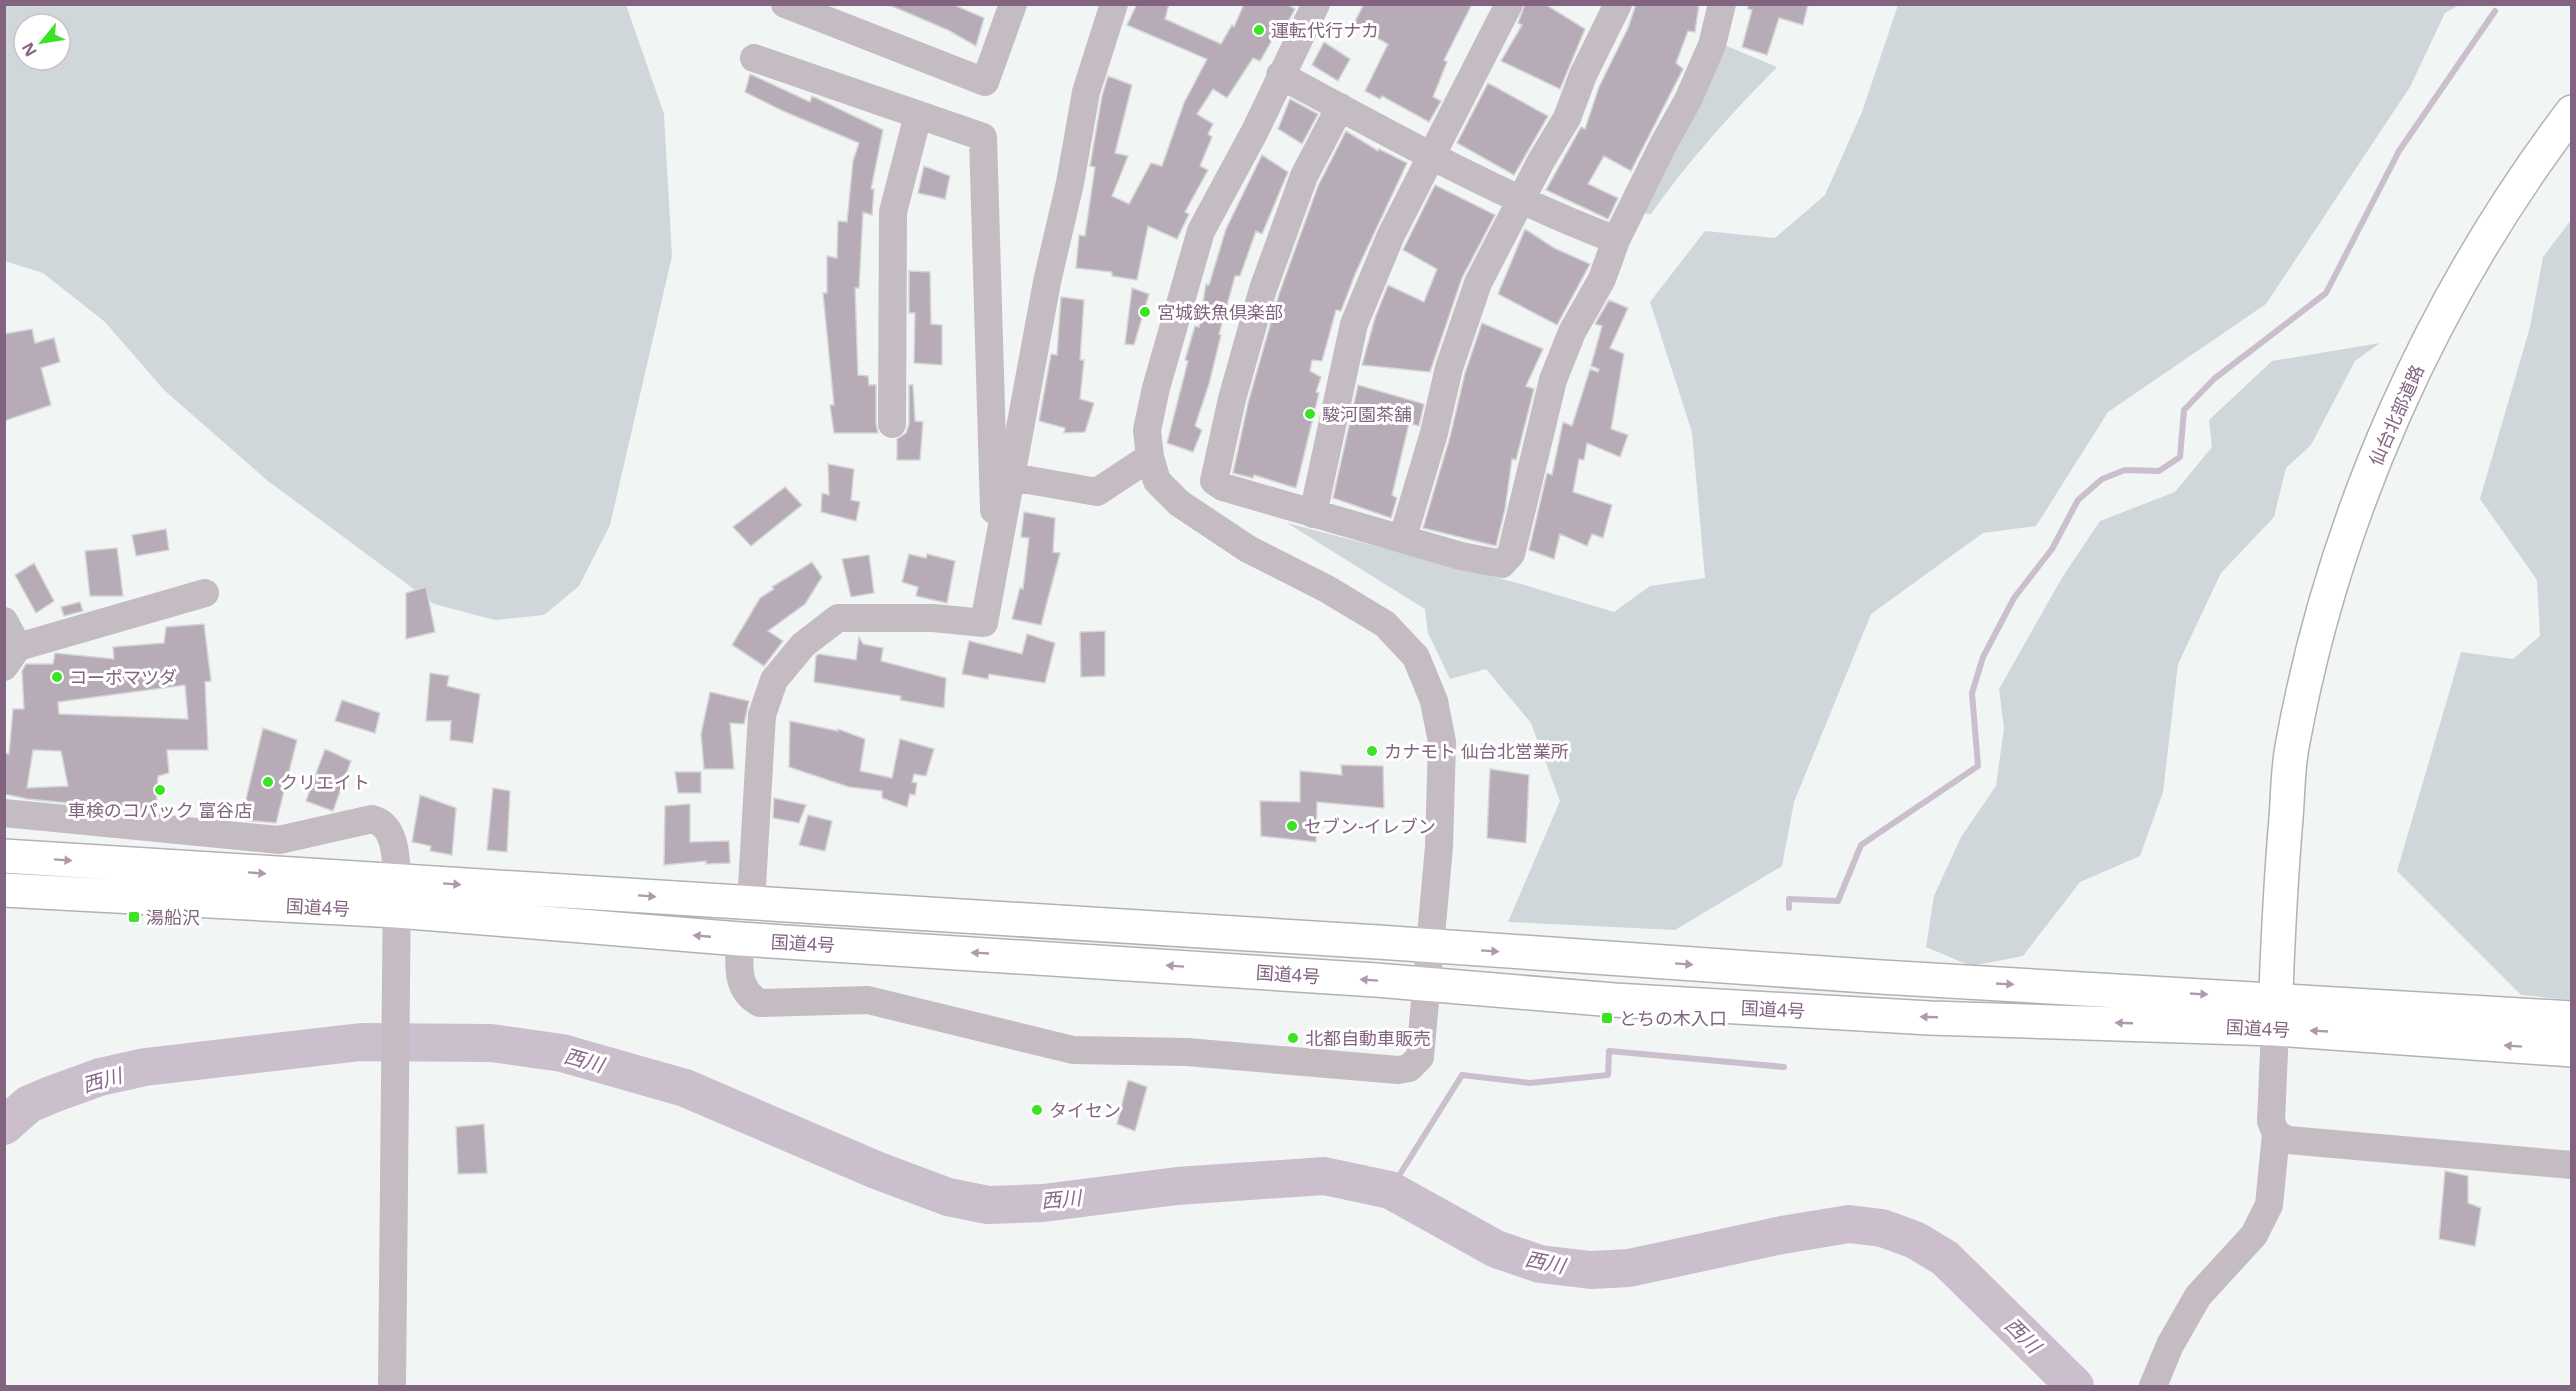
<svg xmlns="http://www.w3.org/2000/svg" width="2576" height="1391" viewBox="0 0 2576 1391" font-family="'Noto Sans','Noto Sans JP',sans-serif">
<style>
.green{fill:#d0d7da;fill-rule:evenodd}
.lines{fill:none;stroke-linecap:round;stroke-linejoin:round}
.stream{stroke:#ccbfcd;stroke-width:6}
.river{stroke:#ccbfcd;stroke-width:38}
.building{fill:#b8abb8;stroke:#d4d6d6;stroke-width:1.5;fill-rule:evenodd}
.highway-casing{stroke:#b7afb6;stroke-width:36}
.minor{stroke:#c4bbc3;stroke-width:28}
.highway{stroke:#fff;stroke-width:33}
.oneway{fill:#ae9aac}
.poi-dot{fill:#3ae323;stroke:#fff;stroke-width:2}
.labels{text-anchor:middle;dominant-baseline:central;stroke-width:6;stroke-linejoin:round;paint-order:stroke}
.poi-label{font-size:18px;fill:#836480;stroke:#fff;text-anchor:start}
.street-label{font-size:18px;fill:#836480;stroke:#fff}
.water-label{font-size:20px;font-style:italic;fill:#8a698d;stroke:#fff}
</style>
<rect width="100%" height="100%" fill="#f1f5f4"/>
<!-- green -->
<path class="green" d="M4,5H626L664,114L672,256L610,525L579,586L544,615L495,620L434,604L268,481L164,390L105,322L43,273L5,261ZM24,24H60V60H24Z
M1898,5H2459L2445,13L2410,87L2266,304L2108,412L2036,526L1983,533L1871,614L1794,802L1782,866L1675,930L1508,922L1560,801L1531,723L1486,669L1450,679L1428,633L1425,609L1287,523L1521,584L1614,612L1650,586L1705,578L1692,432L1650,302L1705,231L1775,238L1825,195L1862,112Z
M1722,44L1777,67C1731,114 1688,161 1651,214L1642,213Z
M2571,220V1000L2521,995L2397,871L2461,652L2513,659L2540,636L2537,580L2480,499L2530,327L2543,257Z
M2380,343L2355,361L2311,445L2286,468L2274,517L2221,573L2178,664L2163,792L2140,856L2080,882L2023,956L1971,966L1926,947L1934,896L1961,837L1996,786L2004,728L1999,689L2063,576L2100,521L2175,492L2212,447L2209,420L2272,361Z"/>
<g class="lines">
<!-- stream -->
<path class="stream" d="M1789,908V899L1838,901L1861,845L1978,766L1972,693L1983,657L2014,598L2052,549L2078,500L2102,479L2125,470L2159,471L2180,457L2184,410L2214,379L2326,293L2399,151L2495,11
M1390,1190L1462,1075L1530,1083L1608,1075L1609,1051L1784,1067"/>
<!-- river -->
<path class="river" d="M4,1126L29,1104L53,1094L100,1077L145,1067L361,1042L491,1043L562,1053L685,1088L876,1170L948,1197L988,1205L1043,1203L1177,1186L1324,1176L1390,1190L1496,1249L1540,1264L1591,1270L1629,1268L1782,1235L1849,1224L1882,1228L1915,1240L1945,1258L2075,1386"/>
</g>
<!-- building -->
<path class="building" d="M887,4H952L984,18L976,46L948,30Z
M1137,4H1169L1165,19L1221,44L1232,25L1234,27L1244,4H1286L1295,9L1283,31L1279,28L1260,61L1253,58L1227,98L1213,89L1197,114L1213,124L1208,134L1212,137L1200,166L1208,170L1185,212L1189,214L1177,239L1148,226L1137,280L1112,276V272L1076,268L1079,235L1085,236L1095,167L1090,166L1102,96L1108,76L1132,85L1115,153L1128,156L1112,196L1129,204L1151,163L1162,166L1184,103L1207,59L1127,25Z
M1364,4H1472L1444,60L1447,62L1433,97L1441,101L1429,122L1382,96L1380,99L1365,91L1388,44L1353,25Z
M1525,4H1545L1585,29L1560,89L1501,61L1522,25L1518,23Z
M1636,4H1699L1695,32L1688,31L1676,63L1683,69L1631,171L1604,156L1588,184L1618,198L1608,219L1546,190L1581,127L1585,129L1599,87L1628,28Z
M1748,4H1808L1803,25L1779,18L1767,55L1742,47L1752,10L1748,9Z
M1324,42L1350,59L1338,81L1312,65Z
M750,74L810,102L812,96L883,130L871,189H874L872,215L863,212L859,288H855L858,375L868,376L869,385H876V424L878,433H834L830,405H834L823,293H827V256L837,258L838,221L847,222L853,161L859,143L783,111L745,92Z
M1488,83L1548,116L1514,175L1457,143Z
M1290,99L1318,114L1302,144L1278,129Z
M1346,131L1378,151L1379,149L1407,163L1356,272L1341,311L1336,310L1322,361L1312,360L1310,371L1321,377L1316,392L1319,393L1296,488L1254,475L1253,478L1233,473L1248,403L1279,294L1318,186Z
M1262,155L1288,172L1262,234L1256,231L1240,276H1235L1219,334L1221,335L1209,384L1195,426L1202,430L1193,452L1167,443L1188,361L1185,360L1195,326L1199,327L1206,284L1209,285L1226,229Z
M924,166L950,176L945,199L918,193Z
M1435,185L1495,215L1462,278L1430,372L1362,365L1375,318L1388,285L1424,302L1437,269L1403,250Z
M1525,229L1554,248L1590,264L1557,325L1498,294Z
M909,271L930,272L931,324L942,325V365L914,363L915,313H909Z
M1132,288L1149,294L1134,345L1125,344Z
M1061,297L1084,300L1080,360H1084L1080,399L1094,403L1085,432L1064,433L1065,428L1039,421L1051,354L1057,355Z
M1609,300L1628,308L1610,348L1624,354L1611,429L1628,435L1620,457L1587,443L1584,460L1579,459L1573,492L1612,505L1603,538L1592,534L1587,546L1560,534L1554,559L1529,550L1547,473L1552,475L1563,422L1572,426L1590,369L1598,372L1599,369L1591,366L1602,326L1595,324Z
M1482,323L1543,349L1526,386L1534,389L1516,460L1512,459L1505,509L1496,546L1423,528L1450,437L1465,373Z
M32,329L35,343L54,338L60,362L41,368L51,405L4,421V334Z
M909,385H913L915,421L923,422L920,460H897V439L906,433L909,424Z
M1358,385L1424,404L1419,426L1409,423L1392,495L1397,498L1391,518L1333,498Z
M828,464L854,469L851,500L860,502L856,521L821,512L822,493L829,495Z
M785,487L802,505L751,546L733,527Z
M1024,512L1055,518L1053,552L1060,553L1041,625L1012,619L1020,588L1023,589L1029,538L1021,537Z
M166,529L169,550L136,556L132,535Z
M117,548L123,596H90L85,551Z
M909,554L926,558L927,554L955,561L947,603L916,596L918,587L902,582Z
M869,555L874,593L851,597L842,559Z
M812,562L822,577L805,604L768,631L783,641L764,666L732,645L760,598L774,589L772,587Z
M34,563L54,601L36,613L15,575Z
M426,587L435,632L406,639V593Z
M80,602L83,611L64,616L61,607Z
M204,624L211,681L205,682L208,750H167L169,773L158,776L156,809L142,810L119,808V804L108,807L28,799L4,794V753L9,754L13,709H24L22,671L26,664H53L55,653L114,659L113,647L164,643L166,627ZM185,685L188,719L59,714L58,702ZM33,750L61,751L68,786L27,788Z
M1105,631V676L1081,677L1080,632Z
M1027,634L1055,643L1045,683L989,674L988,679L962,674L969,641L1022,654Z
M859,637L863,644L883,648L881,661L946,678L944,708L900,700L901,696L814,682L816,656L819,654L856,660Z
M430,673L449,676L447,686L480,694L473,743L450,740L451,721H426Z
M710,692L749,701L744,724L730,723L734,769H704L701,734Z
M342,700L380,713L375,733L335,721Z
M790,721L838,731V729L865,739L860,771L892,778L900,739L934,749L926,776L914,774L912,782L917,783L915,795L910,794L907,807L882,798V791L849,787L789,767Z
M263,728L297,740L276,823L241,820Z
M325,749L351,761L333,811L306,801Z
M1341,765L1383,766L1384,808L1317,802L1316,842L1261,836L1260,801L1300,802V771L1342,775Z
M1490,769L1529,775L1526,843L1487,838Z
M675,772H701V793H678Z
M493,788L510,791L507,852L487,850Z
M420,795L456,808L452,855L430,851L431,846L412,842Z
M774,798L806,805L799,823L773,818Z
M690,804V842L729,841L730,863L706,864V861L664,865L665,806Z
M808,815L832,821L825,851L799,845Z
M1128,1080L1147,1087L1135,1131L1117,1124Z
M484,1124L487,1173L458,1174L456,1127Z
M2445,1171L2468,1176V1203L2481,1208L2475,1246L2439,1239Z"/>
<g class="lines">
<!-- highway casing -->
<g class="highway-casing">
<path id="highway" d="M4,856L1378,942L1881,977L2572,1018
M4,890L397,911L740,939L1376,980L1614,1000L1930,1018L2275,1029L2572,1050
M2275,1021C2277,957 2280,894 2285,830C2288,803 2287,774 2292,747C2333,518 2431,298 2572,112"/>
</g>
<!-- minor -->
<path class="minor" d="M785,4L985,82L1013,4
M754,58L983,137L994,510
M1280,75C1389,134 1500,196 1616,240
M1340,107L1304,176L1263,289L1232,399L1214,481L1223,487L1461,556L1502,564L1511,554L1553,380L1572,332L1602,279L1616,240L1664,143L1688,100L1712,45L1722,4
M892,424L893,212L918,115
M1012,477L1097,492L1150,457
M1313,514L1354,324L1391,235L1509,4
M1403,537L1434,433L1449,368L1478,283L1541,161L1567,118L1583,75L1618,4
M4,621L18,647L4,667
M18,647L205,593
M4,813L279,840L372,819C397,825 396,861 397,881L392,1386
M751,903L762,715L774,680L803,645L838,618H933L984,623L1047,282L1070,183L1086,92L1114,4
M740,939C739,964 735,990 760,1003L868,1000L1073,1050L1187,1052L1398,1070L1409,1068L1420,1057L1439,847L1442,742L1434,701L1416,657L1385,624L1327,589L1248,549L1179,503L1157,481L1150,457L1147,430L1156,388L1201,231L1255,131L1316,4
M2275,1029L2271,1121L2276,1134L2288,1140L2572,1165
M2153,1386L2170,1345L2198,1296L2254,1235L2269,1205L2276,1134"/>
<!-- highway -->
<use href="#highway" class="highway"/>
</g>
<!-- one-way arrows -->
<defs><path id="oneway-solid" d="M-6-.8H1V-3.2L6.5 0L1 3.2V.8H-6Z" transform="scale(1.5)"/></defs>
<g class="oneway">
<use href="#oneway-solid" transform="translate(63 860) rotate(4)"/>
<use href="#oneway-solid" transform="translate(257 873) rotate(4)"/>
<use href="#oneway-solid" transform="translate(452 884) rotate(4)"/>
<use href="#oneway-solid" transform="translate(647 896) rotate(4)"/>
<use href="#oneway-solid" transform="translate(702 936) rotate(-175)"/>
<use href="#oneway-solid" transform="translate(1490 951) rotate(4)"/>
<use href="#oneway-solid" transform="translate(980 953) rotate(-177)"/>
<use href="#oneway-solid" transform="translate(1684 964) rotate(4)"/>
<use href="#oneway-solid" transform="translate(1175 966) rotate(-176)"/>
<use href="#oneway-solid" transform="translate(1369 980) rotate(-176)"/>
<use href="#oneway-solid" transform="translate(2005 984) rotate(3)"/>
<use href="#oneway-solid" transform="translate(2199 994) rotate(3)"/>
<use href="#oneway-solid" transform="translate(1929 1017) rotate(-178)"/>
<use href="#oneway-solid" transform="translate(2124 1023) rotate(-178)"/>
<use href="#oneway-solid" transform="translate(2319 1031) rotate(-177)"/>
<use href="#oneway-solid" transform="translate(2513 1046) rotate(-176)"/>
</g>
<!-- markers -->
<g class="poi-dot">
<circle cx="1259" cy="30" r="6"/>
<circle cx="1145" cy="312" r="6"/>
<circle cx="1310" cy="414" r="6"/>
<circle cx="57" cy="677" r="6"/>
<circle cx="1372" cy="751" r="6"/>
<circle cx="268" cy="782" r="6"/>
<circle cx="160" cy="790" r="6"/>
<circle cx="1292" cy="826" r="6"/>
<rect x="128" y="911" width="12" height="12" rx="3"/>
<rect x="1601" y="1012" width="12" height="12" rx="3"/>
<circle cx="1293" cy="1038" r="6"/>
<circle cx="1037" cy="1110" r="6"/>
</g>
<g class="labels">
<!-- poi labels -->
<g class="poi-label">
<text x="1271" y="30">運転代行ナカ</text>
<text x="1157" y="312">宮城鉄魚倶楽部</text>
<text x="1322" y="414">駿河園茶舗</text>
<text x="69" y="677">コーポマツダ</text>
<text x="1384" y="751">カナモト 仙台北営業所</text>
<text x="280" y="782">クリエイト</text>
<text x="160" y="810" text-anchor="middle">車検のコパック 富谷店</text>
<text x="1304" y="826">セブン-イレブン</text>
<text x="146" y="917">湯船沢</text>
<text x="1619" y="1018">とちの木入口</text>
<text x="1305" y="1038">北都自動車販売</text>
<text x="1049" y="1110">タイセン</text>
</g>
<!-- street labels -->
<g class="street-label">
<text transform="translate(2396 415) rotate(-66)">仙台北部道路</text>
<text transform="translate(318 907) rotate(3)">国道4号</text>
<text transform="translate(803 943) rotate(3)">国道4号</text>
<text transform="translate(1288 974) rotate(4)">国道4号</text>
<text transform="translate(1773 1009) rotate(3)">国道4号</text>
<text transform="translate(2258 1028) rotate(3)">国道4号</text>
</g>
<!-- water labels -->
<g class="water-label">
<text transform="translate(584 1060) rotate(15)">西川</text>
<text transform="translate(102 1080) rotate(-16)">西川</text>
<text transform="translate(1061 1199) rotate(-5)">西川</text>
<text transform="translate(1545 1262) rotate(12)">西川</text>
<text transform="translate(2023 1335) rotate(45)">西川</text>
</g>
</g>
<!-- border -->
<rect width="2576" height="1391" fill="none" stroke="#836480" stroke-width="12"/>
<!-- north arrow -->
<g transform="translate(42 42) rotate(240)"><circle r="28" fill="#ffffff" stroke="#cdc1cc" stroke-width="1.5"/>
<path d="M0-4.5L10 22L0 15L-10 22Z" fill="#3ae323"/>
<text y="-9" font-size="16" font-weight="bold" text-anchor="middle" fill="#836480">N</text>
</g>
</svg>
